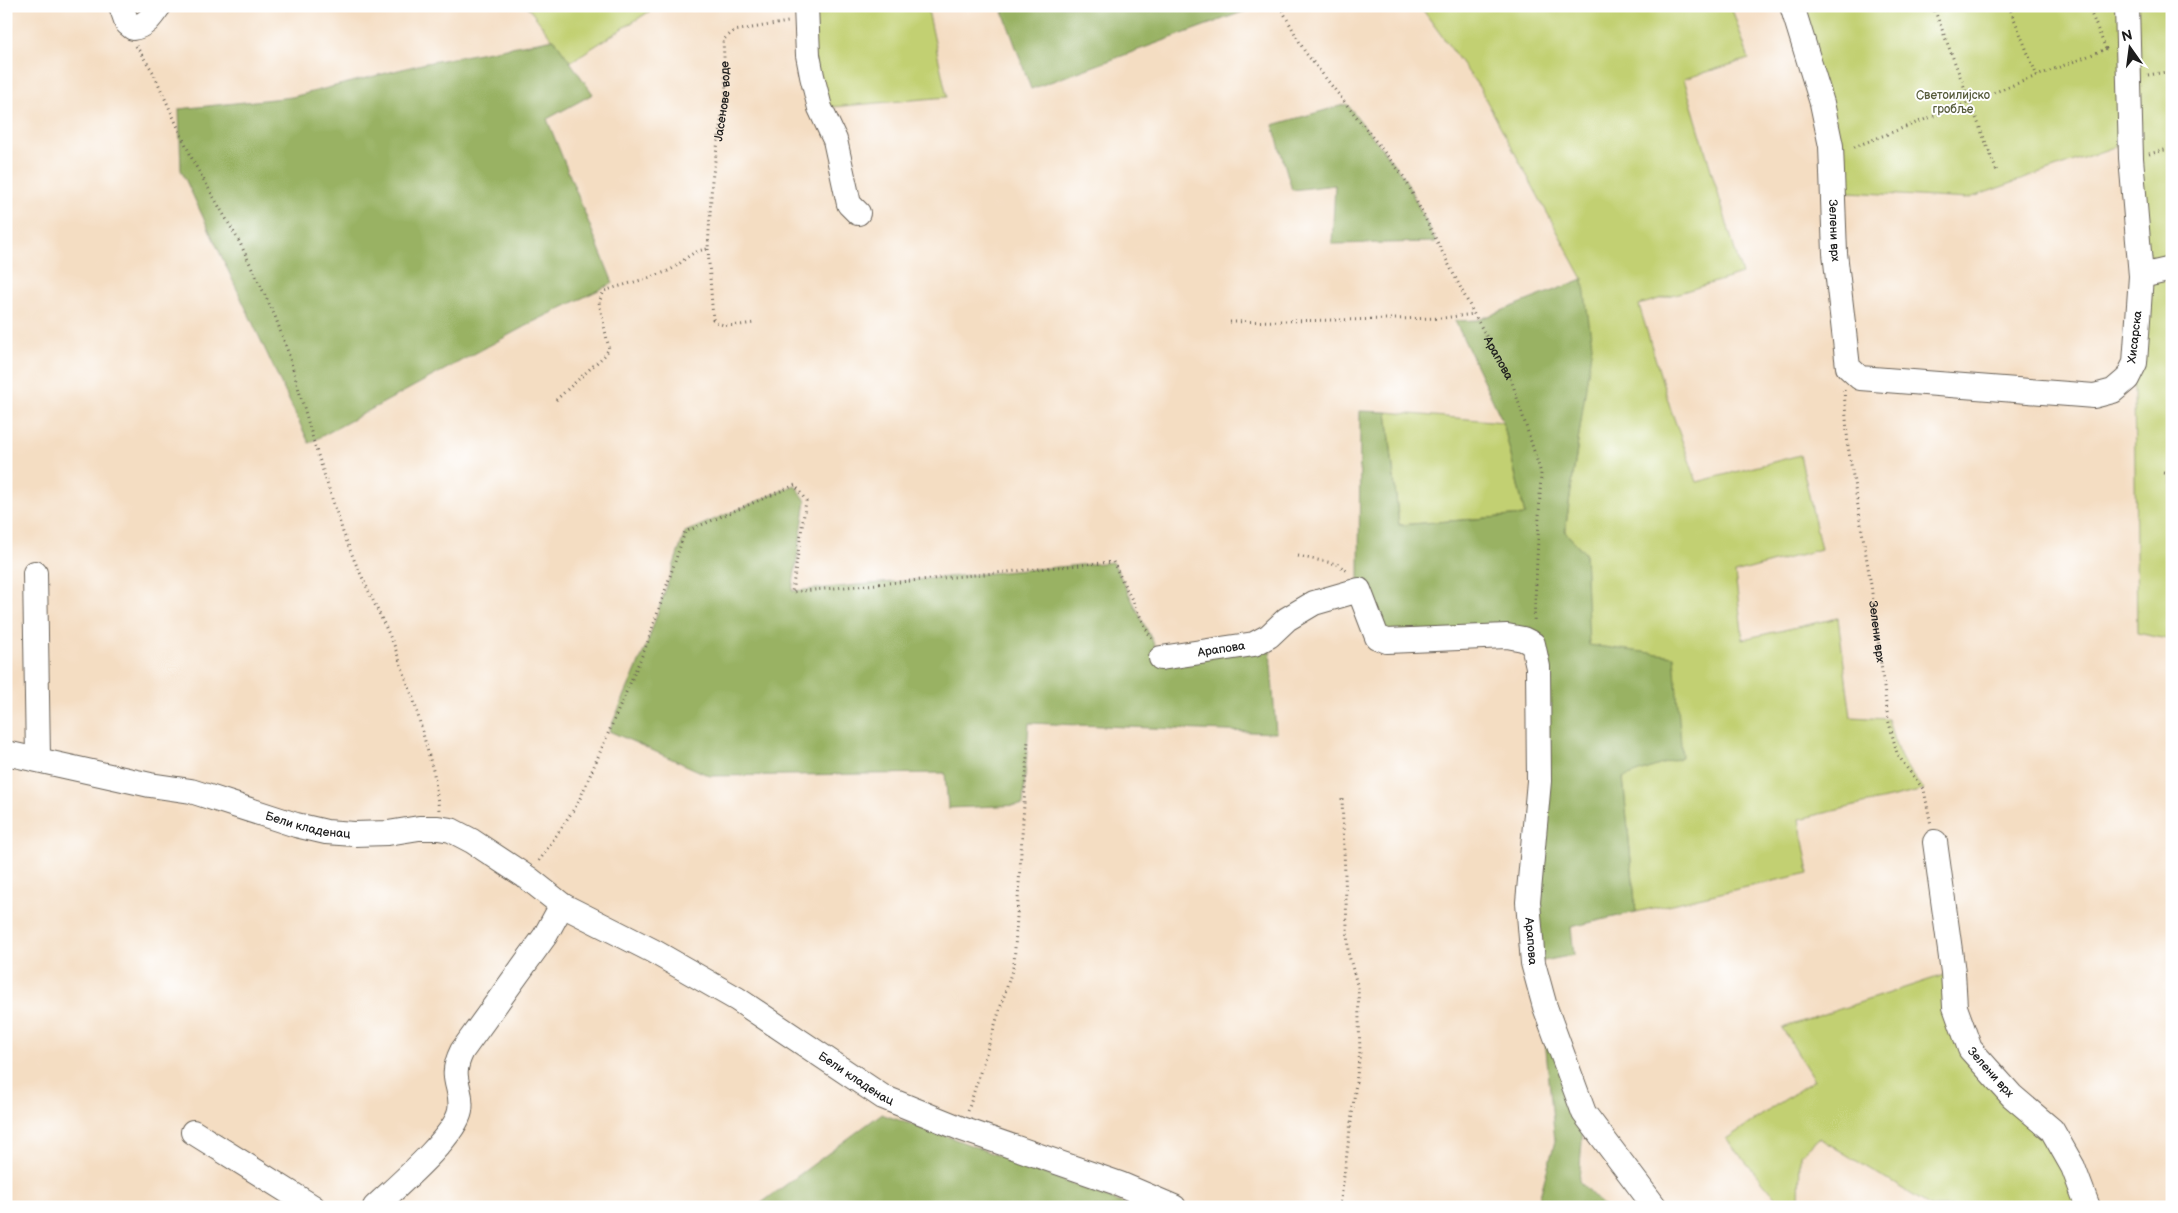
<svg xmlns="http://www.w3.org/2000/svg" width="2178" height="1213" viewBox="0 0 2178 1213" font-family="'Balsamiq Sans',sans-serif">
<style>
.green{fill:#c2d072;stroke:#6f7647}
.forest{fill:#99b264;stroke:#5a6740}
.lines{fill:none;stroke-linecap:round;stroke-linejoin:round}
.minor-casing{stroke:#686056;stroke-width:26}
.path{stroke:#686056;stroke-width:3;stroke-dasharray:1 4;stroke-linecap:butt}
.minor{stroke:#fff;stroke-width:24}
.labels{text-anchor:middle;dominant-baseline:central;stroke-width:4;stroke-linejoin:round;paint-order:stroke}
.park-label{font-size:12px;fill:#565b3a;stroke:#fff}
.street-label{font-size:12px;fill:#1c1c1c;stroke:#fff}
</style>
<rect width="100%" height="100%" fill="#fff"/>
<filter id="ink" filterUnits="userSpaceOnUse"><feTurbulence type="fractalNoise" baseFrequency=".02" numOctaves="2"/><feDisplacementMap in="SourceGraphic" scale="10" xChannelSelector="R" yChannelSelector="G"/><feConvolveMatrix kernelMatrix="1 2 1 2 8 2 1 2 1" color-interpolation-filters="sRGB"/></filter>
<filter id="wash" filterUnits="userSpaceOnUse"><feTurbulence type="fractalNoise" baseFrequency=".0096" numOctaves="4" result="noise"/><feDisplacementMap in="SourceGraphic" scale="20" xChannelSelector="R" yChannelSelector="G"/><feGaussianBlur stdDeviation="1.12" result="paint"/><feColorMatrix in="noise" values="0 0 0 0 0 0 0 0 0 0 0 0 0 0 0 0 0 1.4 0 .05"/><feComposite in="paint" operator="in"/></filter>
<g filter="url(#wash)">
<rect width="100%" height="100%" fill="#f4ddc2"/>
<!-- green -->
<path class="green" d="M527,6H658L570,62Z
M806,6H927L947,97L820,108Z
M1420,6H1731L1749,59L1684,79L1742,274L1639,305L1671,410L1697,482L1800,455L1821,549L1735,573L1743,639L1838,618L1851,717L1888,719C1897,753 1901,762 1924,790L1799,819L1809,873L1636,912L1623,778L1588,645L1585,553L1565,532L1581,421L1583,279L1479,87Z
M1792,6H2172V640L2137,633L2131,141L1967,199L1832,191Z
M1387,412L1503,422L1525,515L1399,525Z
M1953,972L1970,1049L2052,1130L2088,1207H1932L1819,1138L1800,1155L1799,1207H1784L1726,1139L1814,1080L1782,1028Z"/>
<!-- forest -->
<path class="forest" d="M1001,6H1259L1031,89Z
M554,39L593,94L547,119L613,283L533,322L309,443L181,170L179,109L292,97L426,63Z
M1347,104L1404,177L1436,242L1332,244L1335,185L1292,190L1273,125Z
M1583,279L1592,345L1565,532L1585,553L1589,645L1674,656L1682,757L1623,778L1636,912L1571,927L1574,955L1533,963L1584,1113L1579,1181L1604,1207H1537L1555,1141L1544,1029L1533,963V645L1387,641L1359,590L1360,411L1387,412L1399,525L1525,515L1503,422L1455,321L1478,320Z
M795,485L806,501L792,591L1113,562L1161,658L1269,636L1276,733L1029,723L1023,805L948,808L945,773L710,776L609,731L647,644L685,532Z
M881,1114L952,1138L1132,1207H756Z"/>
</g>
<g filter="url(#ink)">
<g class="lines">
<!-- minor casing -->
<g class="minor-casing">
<g id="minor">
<path d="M121,6L127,23L133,28C146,26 152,16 159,6"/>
<path d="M806,6L808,55L812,76L820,108L835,140L849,204L858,213"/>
<path id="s4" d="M1792,6L1822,103L1831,146L1835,253L1848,367L1860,378L2094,396L2113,391L2127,379L2135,363L2141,276L2131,158L2127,6"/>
<path d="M2141,276L2172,269"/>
<path d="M35,573L38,758"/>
<path id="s5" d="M1161,658L1254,644L1269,636L1287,619L1314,603L1359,590L1377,637L1387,641L1507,636L1523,639L1533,644L1538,667L1539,781L1528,902L1533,963L1545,1007L1584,1113L1655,1207"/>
<path id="s6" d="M6,753L150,785L191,791L296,825L326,832L354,834L388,833L419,828H438L451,830L472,841L528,878L562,905L653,951L737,999L883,1097L962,1129L1120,1184L1174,1207"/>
<path id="s7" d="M1935,842L1953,972L1955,1007L1970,1049L2012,1096L2052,1130L2073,1167L2088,1207"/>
<path d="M193,1132L313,1207"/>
<path d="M375,1207C396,1187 455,1137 460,1111C464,1086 447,1081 462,1051L545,936L562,905"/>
</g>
</g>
<!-- path -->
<g class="path">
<path id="s1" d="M1280,6L1305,52L1404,177L1474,314L1512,382L1541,473L1534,623"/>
<path d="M1933,6L1997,172"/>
<path d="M2009,6L2037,76"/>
<path d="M2088,6L2106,49"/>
<path d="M136,46L153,72L194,163L240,243L275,316L288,352L315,446L343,532L355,562L394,645L414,701L434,774L439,810"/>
<path d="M2148,75L2172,71"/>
<path d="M1854,147L2106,49L2108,52"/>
<path d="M2149,154L2172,148"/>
<path d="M708,249L713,319C723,330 742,324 755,323"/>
<path d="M1230,322L1443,318L1474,314"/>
<path id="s2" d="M1844,390L1848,446L1871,585L1888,719L1897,753L1906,767L1924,790L1931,825"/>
<path id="s3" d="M556,400L604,356L609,349L599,302L604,291C625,284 648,279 668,271C683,264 688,251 708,249L712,180L726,90L723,40L734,31L788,22"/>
<path d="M2163,473L2172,474"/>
<path d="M1298,556L1337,564L1349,572"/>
<path d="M539,861L578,803L647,644L685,532L795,485L806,501L792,592L1113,562L1153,642"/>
<path d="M968,1111L1014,964L1028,740"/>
<path d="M1340,1207L1360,1052L1358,988L1348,952L1342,799"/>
</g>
<!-- minor -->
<use href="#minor" class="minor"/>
</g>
</g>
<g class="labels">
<!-- park labels -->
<g class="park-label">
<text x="1953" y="95">Светоилијско<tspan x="1953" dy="14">гробље</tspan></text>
</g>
<!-- street labels -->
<g class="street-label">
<text stroke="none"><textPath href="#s3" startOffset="396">Јасенове воде</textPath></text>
<text stroke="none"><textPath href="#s4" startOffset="230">Зелени врх</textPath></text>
<text transform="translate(2135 337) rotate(-83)">Хисарска</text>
<text stroke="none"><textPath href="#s1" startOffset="416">Арапова</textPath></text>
<text stroke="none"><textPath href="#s2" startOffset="244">Зелени врх</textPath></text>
<text stroke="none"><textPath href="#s5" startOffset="61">Арапова</textPath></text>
<text stroke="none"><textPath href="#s6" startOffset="311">Бели кладенац</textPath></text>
<text stroke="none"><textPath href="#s5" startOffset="721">Арапова</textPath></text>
<text stroke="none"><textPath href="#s7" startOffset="242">Зелени врх</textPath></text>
<text stroke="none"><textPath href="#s6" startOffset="932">Бели кладенац</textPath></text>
</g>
</g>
<!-- margin -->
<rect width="2178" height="1213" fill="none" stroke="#fff" stroke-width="25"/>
<!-- north arrow -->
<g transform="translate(2130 48) rotate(346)" stroke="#ffffff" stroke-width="4" paint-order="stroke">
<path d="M0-4L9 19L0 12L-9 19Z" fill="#1c1c1c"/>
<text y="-8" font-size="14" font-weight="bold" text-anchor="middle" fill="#1c1c1c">N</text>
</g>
</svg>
